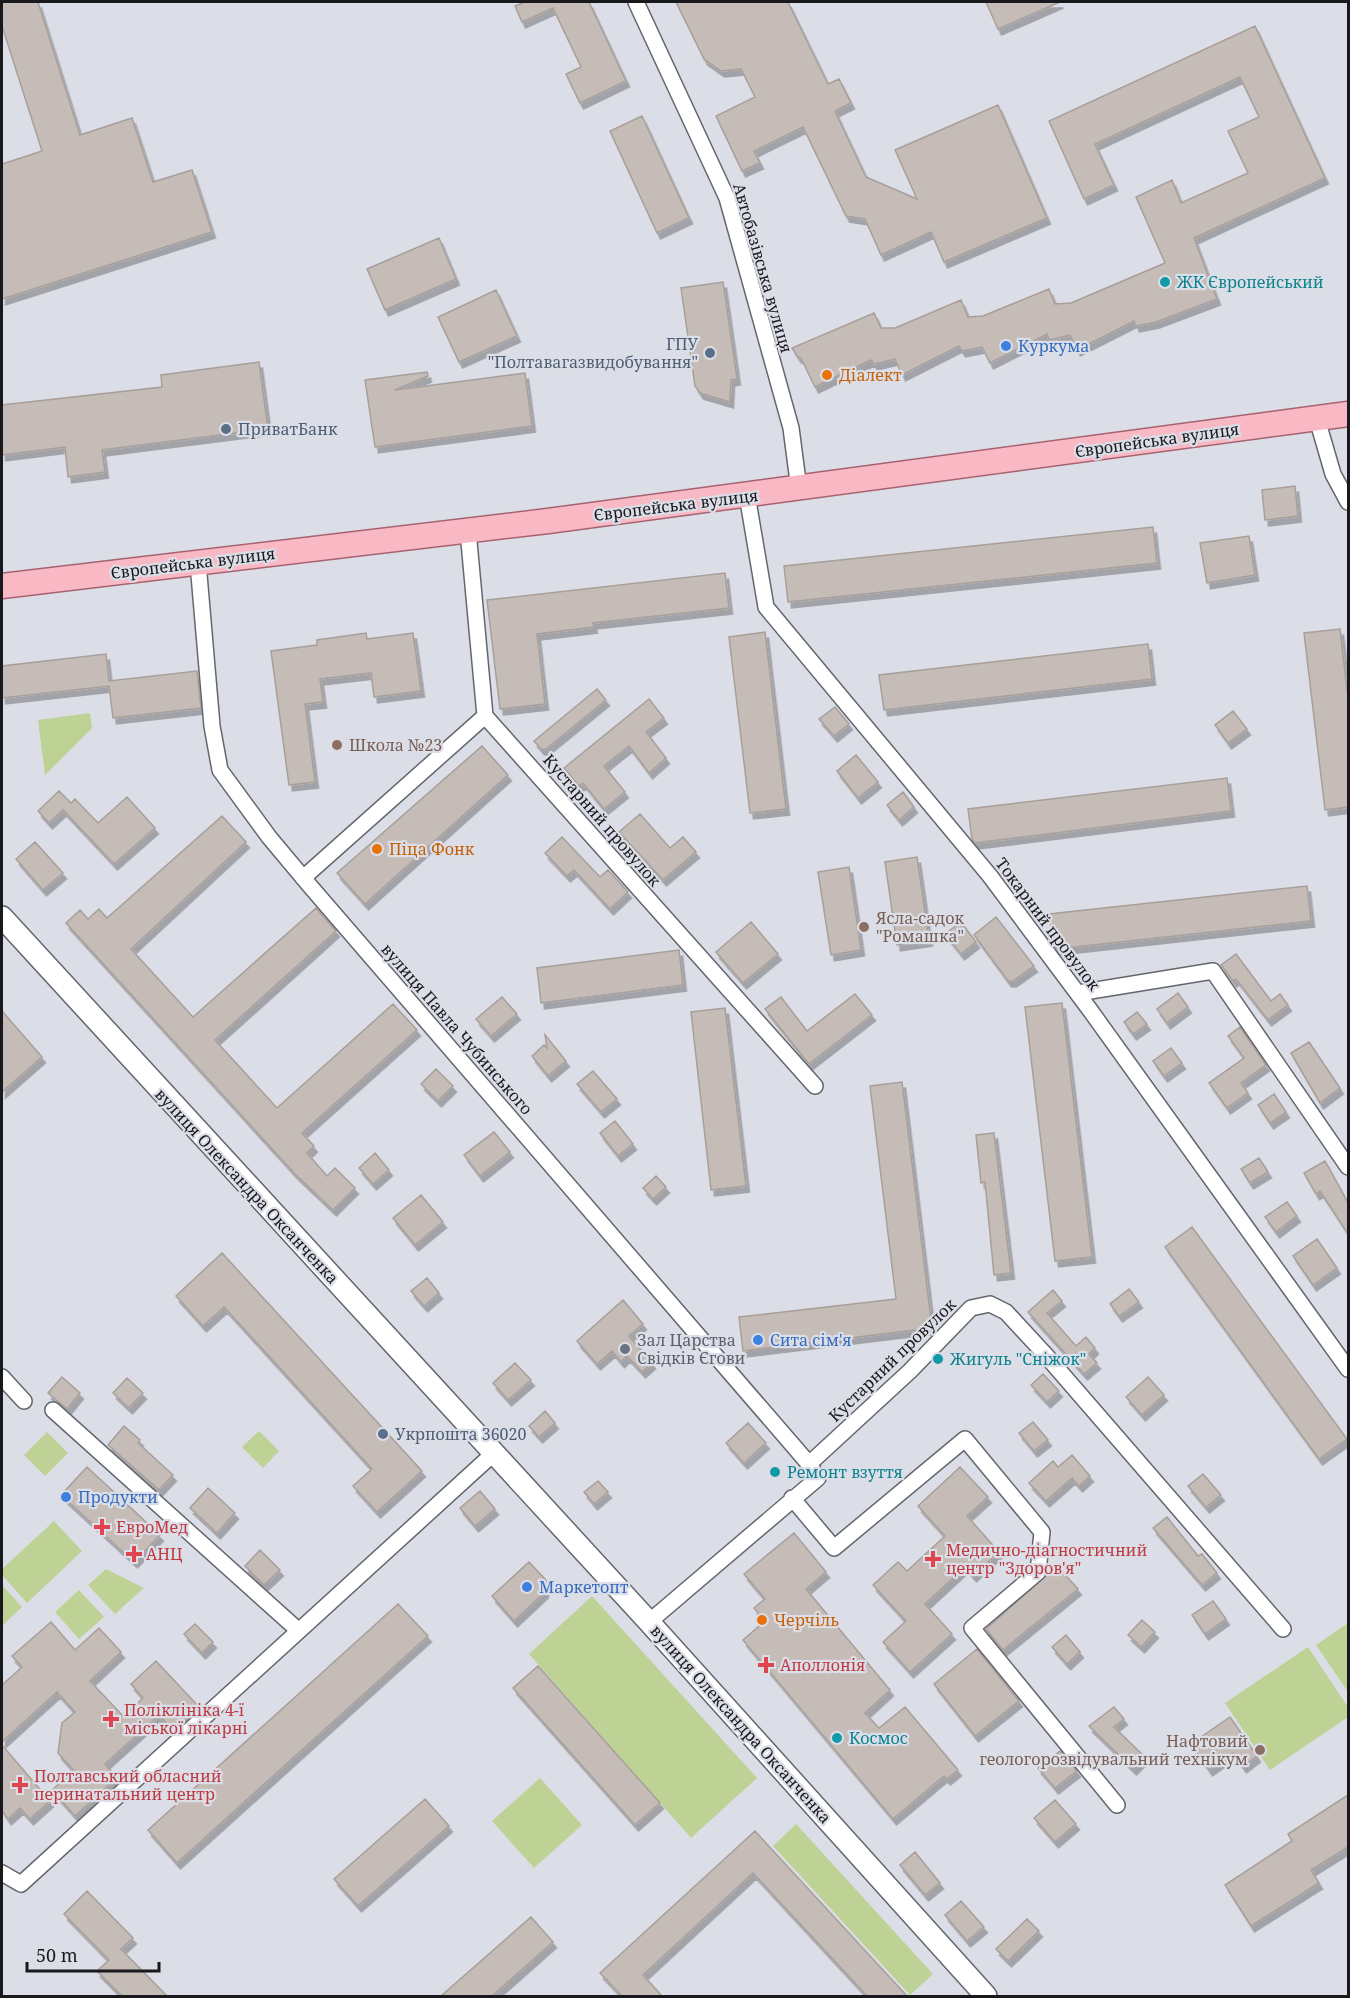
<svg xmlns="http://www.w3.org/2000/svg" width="1350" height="1998" viewBox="0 0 1350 1998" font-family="'Noto Serif',serif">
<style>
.green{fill:#bed295}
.building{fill:#c5bcb7;stroke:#a89e9a;stroke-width:1.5;filter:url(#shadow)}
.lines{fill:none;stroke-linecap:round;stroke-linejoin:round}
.street-casing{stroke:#64666e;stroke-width:18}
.secondary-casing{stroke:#64666e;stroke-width:24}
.primary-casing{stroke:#a76270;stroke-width:27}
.street{stroke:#fff;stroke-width:15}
.secondary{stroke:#fff;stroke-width:21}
.primary{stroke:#f8b8c4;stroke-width:24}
.culture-dot{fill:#0f9aa8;stroke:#dcdee7;stroke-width:2}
.shop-dot{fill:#3f7fe0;stroke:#dcdee7;stroke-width:2}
.service-dot{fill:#5c6f8a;stroke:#dcdee7;stroke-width:2}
.food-dot{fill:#e8710a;stroke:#dcdee7;stroke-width:2}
.education-dot{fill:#8d6e63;stroke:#dcdee7;stroke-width:2}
.worship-dot{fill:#6b7280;stroke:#dcdee7;stroke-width:2}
.health-dot{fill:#e0444e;stroke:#dcdee7;stroke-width:2}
.labels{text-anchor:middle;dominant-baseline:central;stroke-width:4.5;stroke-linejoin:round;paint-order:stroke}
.street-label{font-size:16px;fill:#19191d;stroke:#dcdee7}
.culture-label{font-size:16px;fill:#0d838f;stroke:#dcdee7;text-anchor:start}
.service-label{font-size:16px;fill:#4e5e75;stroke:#dcdee7;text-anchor:start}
.shop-label{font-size:16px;fill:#366cbe;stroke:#dcdee7;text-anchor:start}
.food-label{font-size:16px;fill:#c56008;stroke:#dcdee7;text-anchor:start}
.education-label{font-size:16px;fill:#785e54;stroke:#dcdee7;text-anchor:start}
.worship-label{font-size:16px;fill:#5b616d;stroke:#dcdee7;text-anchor:start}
.health-label{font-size:16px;fill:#be3a42;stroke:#dcdee7;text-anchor:start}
</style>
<defs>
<filter id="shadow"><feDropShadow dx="3.5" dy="6" stdDeviation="0" flood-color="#0004"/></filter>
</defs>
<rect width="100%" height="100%" fill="#dcdee7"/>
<!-- green -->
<path class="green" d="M90,713L92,728L45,775L38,720Z
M259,1431L279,1451L263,1468L242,1447Z
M47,1432L68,1453L45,1476L24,1455Z
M54,1521L82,1551L27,1603L2,1575V1569Z
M106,1569L144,1588L115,1614L88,1585Z
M2,1585L22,1607L2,1626Z
M79,1590L104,1617L79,1639L55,1612Z
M592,1596L757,1778L691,1838L529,1654Z
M1348,1623V1692L1316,1645Z
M1308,1647L1348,1707V1717L1270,1770L1225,1703Z
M540,1778L582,1825L534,1868L492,1821Z
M796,1824L933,1974L910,1995L773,1846Z"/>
<!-- building -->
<path class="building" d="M2,2H38L80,135L132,118L153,182L192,170L212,232L2,299V164L42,151L2,26Z
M525,2H589L626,81L580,103L566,74L581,67L553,8L522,22L515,6Z
M676,2H788L828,84L839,79L851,103L835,111L866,177L917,199L895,150L998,105L1047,218L944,262L931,232L881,255L865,219L846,216L803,127L754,151L760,163L742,171L716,116L755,97L741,69L721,71L704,59Z
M986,2H1060L998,29Z
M1255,26L1325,178L1194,238L1217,299L1156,322L1136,326L1134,321L1077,350L1070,335L1049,340L1047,334L990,363L982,347L962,351L959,346L902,375L895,359L874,364L871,360L815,387L801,358L798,357L792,348L874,313L881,328H895L961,300L968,317L983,316L1049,289L1055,304L1071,303L1165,263L1136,197L1172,180L1181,203L1248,173L1228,131L1259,117L1240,77L1095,144L1114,185L1084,199L1049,121Z
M642,116L689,218L657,233L610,131Z
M439,238L456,279L385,310L367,269Z
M723,282L737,379L731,380L730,402L700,393L695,386L681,288Z
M496,290L517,336L459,362L438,317Z
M259,362L268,429L102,450L105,472L68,477L65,447L2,455V405L162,387L161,375Z
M427,372L428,376L395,390L525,373L532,426L375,447L365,380Z
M1295,486L1298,516L1265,520L1262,490Z
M1153,527L1157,563L788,602L784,566Z
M1249,536L1255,575L1207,583L1200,543Z
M725,573L729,608L593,623L594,627L537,634L545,704L500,709L487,600Z
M1340,629L1348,699V807L1325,810L1304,633Z
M765,632L786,809L750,813L729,637Z
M366,633L367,639L413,633L421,691L374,697L371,673L320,679L323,702L305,704L315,782L289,785L271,651L317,645V640Z
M1148,644L1152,679L884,710L879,675Z
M106,654L109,681L197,671L201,708L113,718L109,686L2,698V666Z
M597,689L606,700L546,749H541L534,741Z
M649,699L664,718L646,732L666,758L649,773L629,746L604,766L625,792L604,809L583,783L579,786L564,768Z
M835,707L849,724L834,736L819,719Z
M1233,711L1247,729L1228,743L1215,725Z
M482,746L508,775L365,904L337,873Z
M856,755L878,782L858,798L837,771Z
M1227,778L1231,811L975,843L972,839L968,809Z
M59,791L71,803L75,799L98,823L127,797L155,828L114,864L63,810L64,809L49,823L38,811Z
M903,792L914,807L899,820L887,805Z
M640,814L670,848L683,837L696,852L663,880L619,832Z
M222,816L246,842L131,949L193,1017L316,908L336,931L215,1040L277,1108L393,1004L417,1030L302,1133L314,1146L307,1153L327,1176L335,1168L355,1188L333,1210L295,1174L66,923L80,910L88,919L99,909L107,918Z
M562,837L600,877L608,870L628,892L610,909L574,870L567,876L545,853Z
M35,842L63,873L43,890L16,859Z
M917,857L929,940L897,945L885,862Z
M849,867L861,950L831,955L818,872Z
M1307,886L1311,921L1057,949L1053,944L1049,914Z
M996,917L1034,966L1013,981H1008L974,935Z
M751,922L778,954L743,983L716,952Z
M961,922L976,942L961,954L945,934Z
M679,950L683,985L541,1003L537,968Z
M1236,954L1271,1001L1280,994L1288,1005L1268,1020L1236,979L1233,981L1221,965Z
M1178,993L1188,1007L1167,1023L1157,1009Z
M855,994L872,1015L809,1064L765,1009L781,997L807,1031Z
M502,997L517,1014L491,1036L476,1019Z
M1062,1003L1092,1257L1055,1261L1025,1007Z
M725,1008L746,1186L711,1190L691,1012Z
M2,1011L42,1057L2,1092Z
M1137,1012L1147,1024L1133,1034L1124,1022Z
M1240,1027L1266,1065L1241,1083L1248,1093L1227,1108L1209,1083L1244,1058L1228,1036Z
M545,1035L566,1061L548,1076L532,1056L544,1045L547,1048Z
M1309,1042L1340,1088L1320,1103L1291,1053Z
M1171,1048L1182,1063L1164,1076L1153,1061Z
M436,1069L453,1086L438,1101L421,1084Z
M593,1071L617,1099L601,1112L577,1084Z
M902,1082L932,1328L743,1351L739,1317L896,1299L870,1086Z
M1274,1094L1286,1112L1270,1123L1258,1105Z
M615,1121L633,1144L618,1156L600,1133Z
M494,1132L510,1152L480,1176L464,1155Z
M994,1133L1011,1273L994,1275L985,1182L981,1183L976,1135Z
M375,1153L389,1170L373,1184L359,1168Z
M1259,1158L1268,1172L1250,1183L1241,1169Z
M1325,1161L1348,1203V1234L1320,1191L1316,1194L1304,1173Z
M656,1176L666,1187L653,1199L643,1188Z
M421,1195L443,1222L415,1245L393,1218Z
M1287,1202L1297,1216L1276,1232L1265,1217Z
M1192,1227L1347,1439L1319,1459L1165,1247Z
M1317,1239L1337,1268L1313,1285L1293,1256Z
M222,1253L422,1471L377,1512L353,1486L372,1469L224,1307L203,1326L176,1296Z
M427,1278L439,1293L424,1306L411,1291Z
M1129,1289L1139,1302L1119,1316L1110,1304Z
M1053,1290L1062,1301L1047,1313L1076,1346L1086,1337L1095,1348L1089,1354L1097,1363L1084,1374L1028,1312Z
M623,1300L643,1324L629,1336L652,1363L642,1372L627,1356L621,1362L612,1351L597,1364L577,1341Z
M515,1363L531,1380L508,1400L493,1383Z
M1043,1374L1059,1391L1047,1402L1031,1385Z
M62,1377L80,1393L67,1409L48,1393Z
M1148,1377L1164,1395L1142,1415L1126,1397Z
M127,1378L143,1393L129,1408L113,1393Z
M545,1411L555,1423L539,1437L529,1426Z
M1033,1422L1048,1440L1034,1451L1019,1433Z
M748,1423L766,1443L744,1463L726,1443Z
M124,1426L140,1440L138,1443L173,1475L159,1490L108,1445Z
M1072,1455L1090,1476L1079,1486L1072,1478L1046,1501L1029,1483L1053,1461L1058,1467Z
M87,1467L160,1535L134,1562L61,1495Z
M960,1467L988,1497L967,1516L999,1552L973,1576L965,1567L925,1604L952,1634L910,1672L883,1642L906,1621L873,1585L898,1562L907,1571L945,1536L918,1506Z
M1203,1474L1221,1495L1206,1507L1188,1486Z
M598,1481L608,1492L594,1504L584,1492Z
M208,1488L235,1513L217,1533L190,1508Z
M480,1491L495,1509L475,1526L460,1508Z
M1167,1517L1198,1556L1202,1554L1217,1573L1202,1585L1153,1528Z
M794,1533L826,1572L806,1589L890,1690L865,1713L879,1728L905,1707L958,1770L947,1779L944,1776L893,1819L743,1640L765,1621L754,1608L765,1599L744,1574Z
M260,1550L280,1570L264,1585L245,1566Z
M529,1562L546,1580L545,1592L514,1621L492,1596Z
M1057,1566L1078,1589L1003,1650L986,1629Z
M1213,1601L1226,1619L1205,1634L1192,1615Z
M398,1604L428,1636L177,1863L148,1830Z
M1142,1620L1155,1632L1141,1647L1128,1635Z
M51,1622L75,1650L99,1628L121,1652L90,1681L123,1716L143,1698L131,1684L156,1661L200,1708L174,1731L159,1715L105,1764L117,1778L75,1816L52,1790L74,1771L58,1753L62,1723L75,1712L57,1692L2,1742V1685L22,1667L12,1656Z
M195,1624L213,1642L202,1653L184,1634Z
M1066,1635L1080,1652L1067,1664L1052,1647Z
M977,1649L1019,1701L975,1736L934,1684Z
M538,1666L660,1803L635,1825L513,1688Z
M1114,1707L1124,1719L1114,1727L1145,1757L1133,1769L1089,1726Z
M1230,1717L1257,1756L1243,1767L1233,1753L1209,1770L1191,1744Z
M2,1745L50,1801L30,1819L20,1808L8,1819L2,1811Z
M1060,1751L1077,1771L1055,1788L1038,1768Z
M1348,1795V1847L1311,1870L1319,1883L1251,1926L1225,1885L1292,1841L1288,1834Z
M425,1799L449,1826L358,1906L334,1879Z
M1055,1800L1076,1824L1055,1842L1034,1818Z
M755,1831L765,1842L907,1996H867L753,1873L643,1975L662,1996H622L600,1973Z
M915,1852L940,1883L925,1895L900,1865Z
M87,1891L133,1938L121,1949L167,1996H122L97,1971L109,1960L64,1914Z
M961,1901L984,1927L967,1941L945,1915Z
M531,1917L553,1942L492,1996H441Z
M1027,1919L1039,1931L1008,1961L996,1949Z"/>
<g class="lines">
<!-- street casing -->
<g class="street-casing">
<path id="street" d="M636,2L727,198L791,428L799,489
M1317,419L1333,474L1348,502
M747,495L766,607L990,876L1090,1010L1348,1369
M468,531L485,716L815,1086
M198,563L212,726L220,770L269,837L310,886L809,1464
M303,878L485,716
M1078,993L1213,971L1348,1167
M2,1377L24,1401
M53,1410L299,1631
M792,1498L834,1548L965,1439L1042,1532L1038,1572L972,1628L1117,1805
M649,1622L818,1478L809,1464L910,1371L971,1308L990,1304L1006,1312L1043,1352L1283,1629
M2,1873L21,1884L493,1454"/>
</g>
<!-- secondary casing -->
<g class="secondary-casing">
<path id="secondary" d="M2,917L649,1622L986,1996"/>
</g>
<!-- primary casing -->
<g class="primary-casing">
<path id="primary" d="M2,586L548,521L1348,414"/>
</g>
<!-- street -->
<use href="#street" class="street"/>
<!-- secondary -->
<use href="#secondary" class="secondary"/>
<!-- primary -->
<use href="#primary" class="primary"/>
</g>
<!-- markers -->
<g class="culture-dot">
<circle cx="1165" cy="282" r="6"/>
<circle cx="938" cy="1359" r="6"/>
<circle cx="775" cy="1472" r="6"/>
<circle cx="837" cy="1738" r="6"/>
</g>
<g class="shop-dot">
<circle cx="1006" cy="346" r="6"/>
<circle cx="758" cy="1340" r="6"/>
<circle cx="66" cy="1497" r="6"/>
<circle cx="527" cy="1587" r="6"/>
</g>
<g class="service-dot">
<circle cx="710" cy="353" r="6"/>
<circle cx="226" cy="429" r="6"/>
<circle cx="383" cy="1434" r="6"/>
</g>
<g class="food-dot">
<circle cx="827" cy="375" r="6"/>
<circle cx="377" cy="849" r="6"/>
<circle cx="762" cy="1620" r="6"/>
</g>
<g class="education-dot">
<circle cx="337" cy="745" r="6"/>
<circle cx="864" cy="927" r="6"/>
<circle cx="1260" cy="1750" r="6"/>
</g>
<circle class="worship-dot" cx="625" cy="1349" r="6"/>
<g class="health-dot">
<path d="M99 1518h6v6h6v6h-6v6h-6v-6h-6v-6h6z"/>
<path d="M131 1545h6v6h6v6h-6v6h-6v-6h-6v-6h6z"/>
<path d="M930 1550h6v6h6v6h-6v6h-6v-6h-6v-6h6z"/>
<path d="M763 1656h6v6h6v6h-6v6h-6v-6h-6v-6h6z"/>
<path d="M108 1710h6v6h6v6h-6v6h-6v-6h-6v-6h6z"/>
<path d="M17 1776h6v6h6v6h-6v6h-6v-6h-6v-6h6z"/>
</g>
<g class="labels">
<!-- street labels -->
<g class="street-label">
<text transform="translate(763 268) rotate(74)">Автобазівська вулиця</text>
<text transform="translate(1157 440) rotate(-8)">Європейська вулиця</text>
<text transform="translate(676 505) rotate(-7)">Європейська вулиця</text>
<text transform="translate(193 563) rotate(-7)">Європейська вулиця</text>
<text transform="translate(602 820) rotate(49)">Кустарний провулок</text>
<text transform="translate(1048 924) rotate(53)">Токарний провулок</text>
<text transform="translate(457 1029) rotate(49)">вулиця Павла Чубинського</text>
<text transform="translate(247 1186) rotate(47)">вулиця Олександра Оксанченка</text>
<text transform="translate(892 1360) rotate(-44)">Кустарний провулок</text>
<text transform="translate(741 1724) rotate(48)">вулиця Олександра Оксанченка</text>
</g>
<!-- culture labels -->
<g class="culture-label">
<text x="1177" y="282">ЖК Європейський</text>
<text x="950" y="1359">Жигуль "Сніжок"</text>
<text x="787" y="1472">Ремонт взуття</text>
<text x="849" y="1738">Космос</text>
</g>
<!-- service labels -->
<g class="service-label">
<text x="698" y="344" text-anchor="end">ГПУ<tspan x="698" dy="18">"Полтавагазвидобування"</tspan></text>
<text x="238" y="429">ПриватБанк</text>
<text x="395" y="1434">Укрпошта 36020</text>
</g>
<!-- shop labels -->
<g class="shop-label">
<text x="1018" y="346">Куркума</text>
<text x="770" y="1340">Сита сім'я</text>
<text x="78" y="1497">Продукти</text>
<text x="539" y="1587">Маркетопт</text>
</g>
<!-- food labels -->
<g class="food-label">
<text x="839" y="375">Діалект</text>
<text x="389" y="849">Піца Фонк</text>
<text x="774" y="1620">Черчіль</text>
</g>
<!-- education labels -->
<g class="education-label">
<text x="349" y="745">Школа №23</text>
<text x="876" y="918">Ясла-садок<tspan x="876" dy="18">"Ромашка"</tspan></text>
<text x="1248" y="1741" text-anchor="end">Нафтовий<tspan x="1248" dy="18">геологорозвідувальний технікум</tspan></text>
</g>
<!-- worship labels -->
<g class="worship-label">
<text x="637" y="1340">Зал Царства<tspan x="637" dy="18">Cвідків Єгови</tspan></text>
</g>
<!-- health labels -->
<g class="health-label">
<text x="116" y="1527">ЕвроМед</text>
<text x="946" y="1550">Медично-діагностичний<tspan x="946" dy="18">центр "Здоров'я"</tspan></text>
<text x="146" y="1554">АНЦ</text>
<text x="780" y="1665">Аполлонія</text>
<text x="124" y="1710">Поліклініка 4-ї<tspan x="124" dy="18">міської лікарні</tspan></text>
<text x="34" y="1776">Полтавський обласний<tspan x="34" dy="18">перинатальний центр</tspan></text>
</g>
</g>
<!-- border -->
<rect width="1350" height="1998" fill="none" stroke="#19191d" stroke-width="6"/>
<!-- scale -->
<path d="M27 1962v9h132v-9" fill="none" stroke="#19191d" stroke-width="3"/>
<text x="36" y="1962" font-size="18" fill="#19191d" stroke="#dcdee7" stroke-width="4.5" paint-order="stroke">50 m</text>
</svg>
